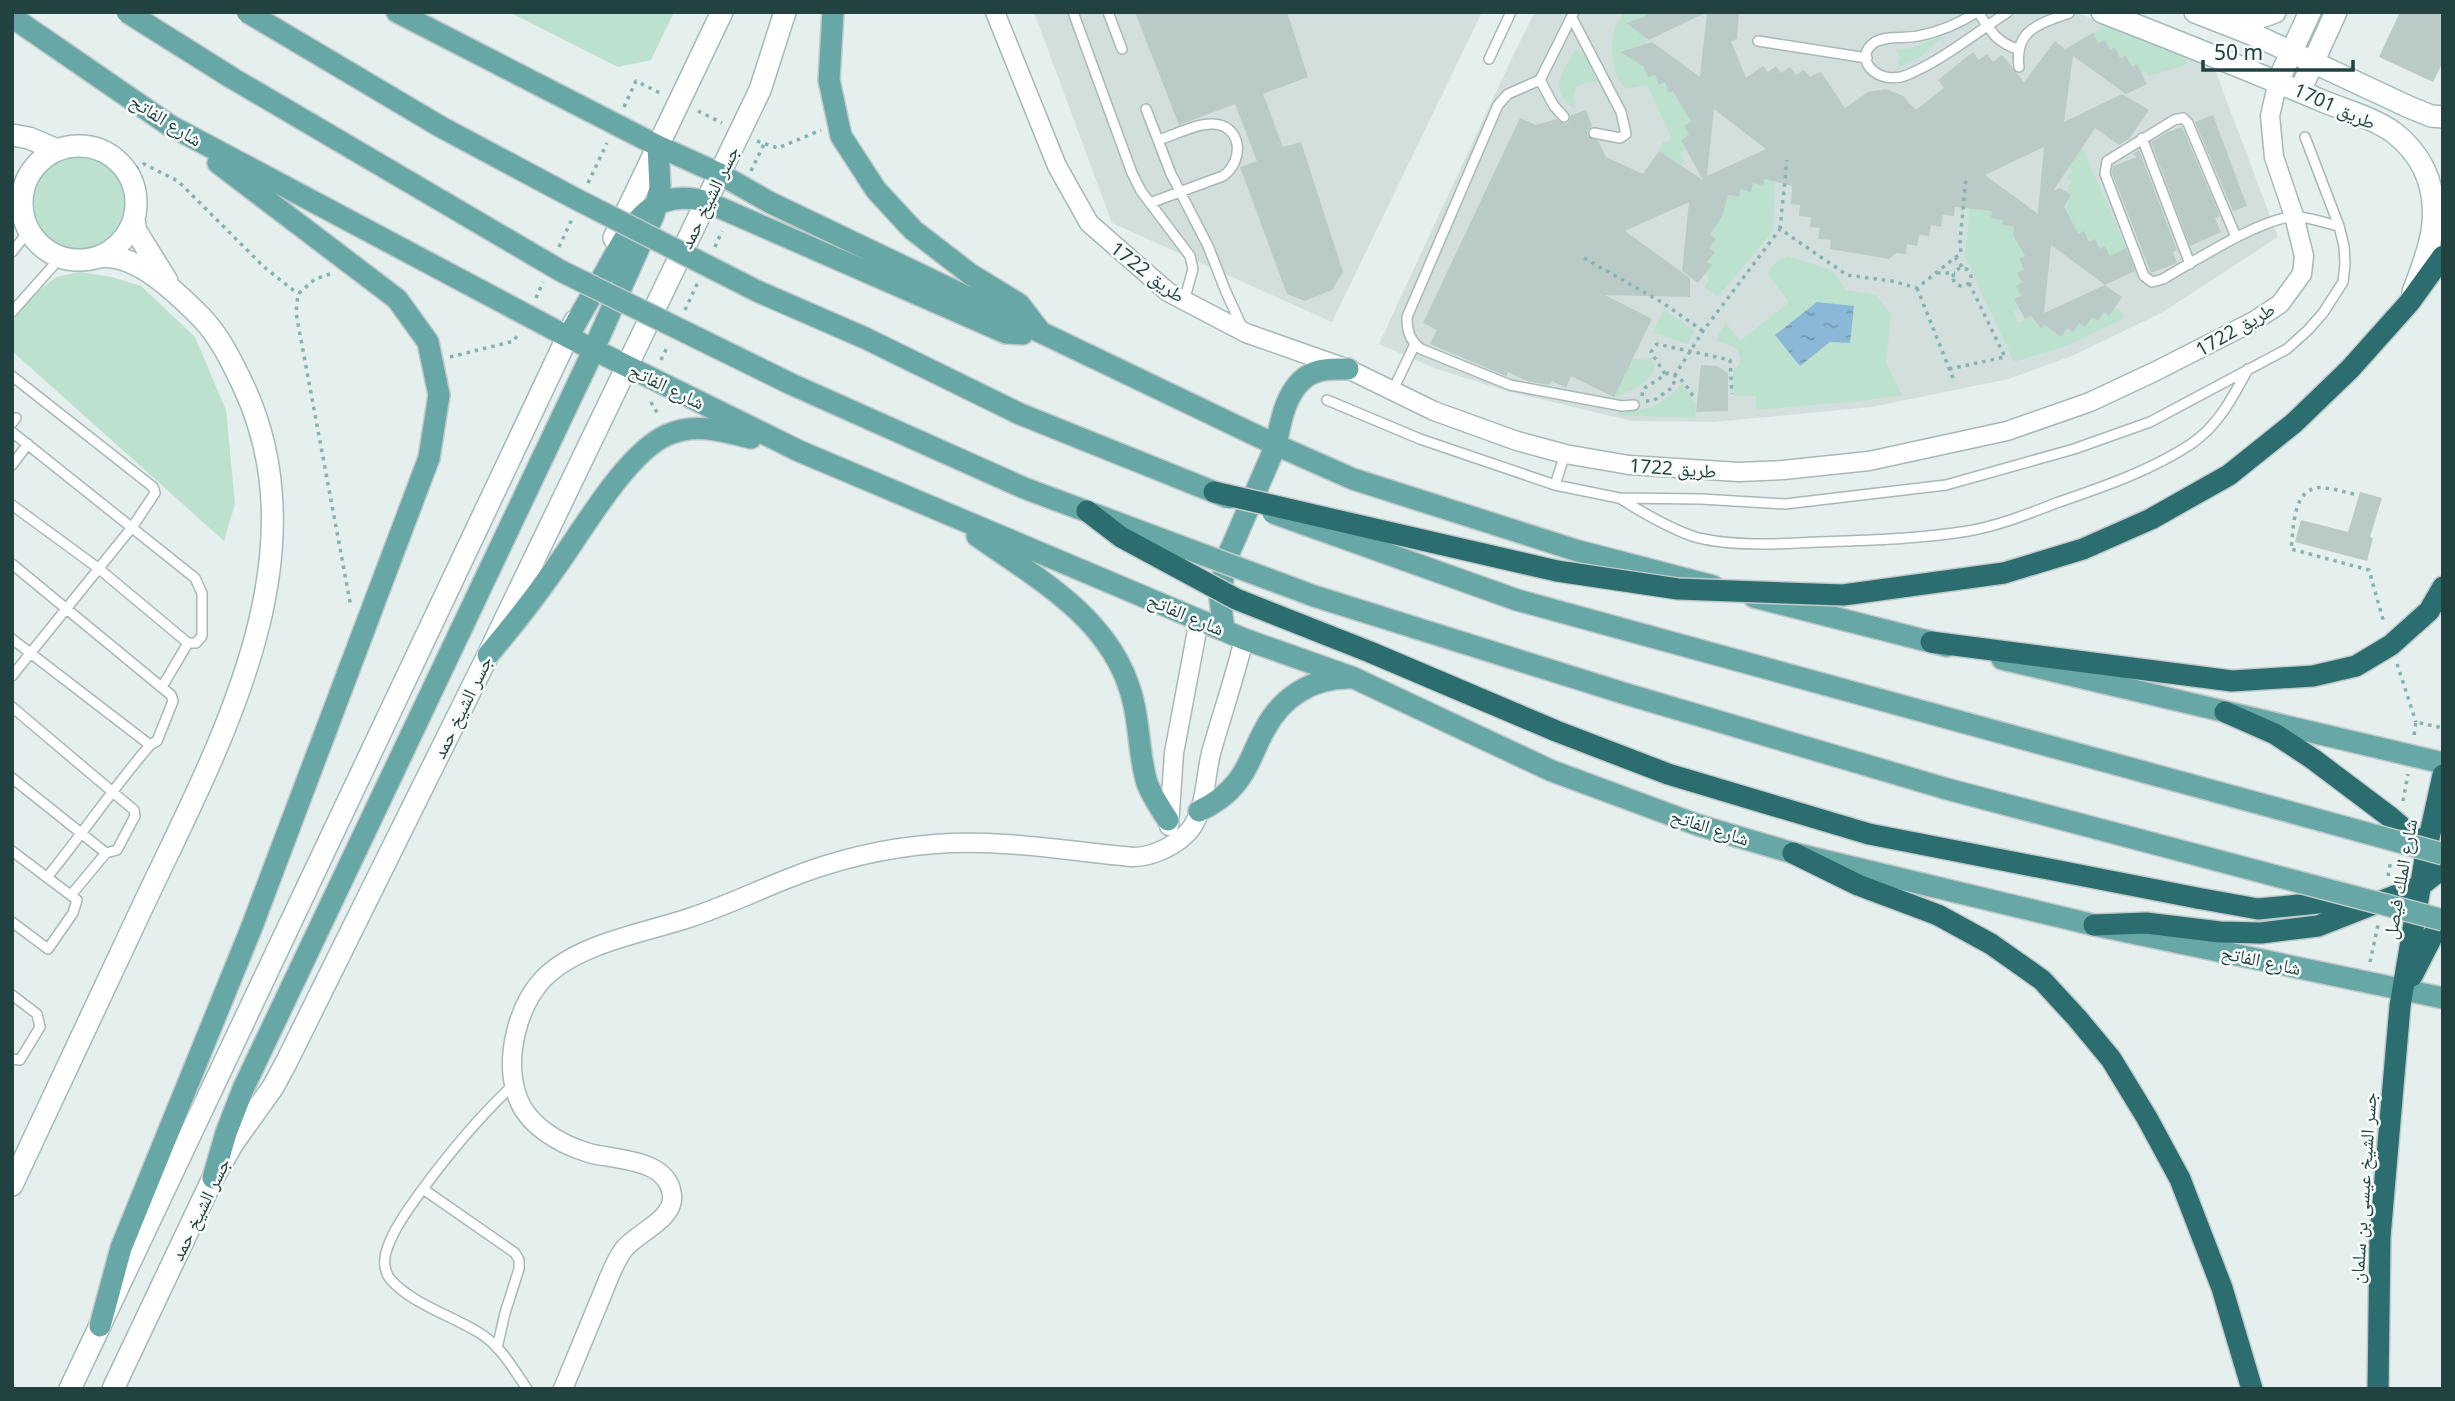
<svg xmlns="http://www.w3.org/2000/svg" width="2455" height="1401" viewBox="0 0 2455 1401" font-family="'Noto Sans','Noto Naskh Arabic',sans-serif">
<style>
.built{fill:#d3dfdd}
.green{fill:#bde1cf}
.water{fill:url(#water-ripples)}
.building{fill:#bacac7;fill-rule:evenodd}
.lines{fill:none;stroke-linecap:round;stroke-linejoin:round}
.lane-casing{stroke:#a7b8b6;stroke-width:12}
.street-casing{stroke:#a7b8b6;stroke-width:21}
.secondary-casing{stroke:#a2bbb9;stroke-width:24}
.primary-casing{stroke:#c1caca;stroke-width:24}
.highway-casing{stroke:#c1caca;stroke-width:24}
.path{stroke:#83b4b1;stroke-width:3.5;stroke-dasharray:3.5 5;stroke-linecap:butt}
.lane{stroke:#fff;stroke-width:9}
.street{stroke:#fff;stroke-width:18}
.secondary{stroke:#fff;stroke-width:21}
.primary{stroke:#67a7a6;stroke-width:21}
.highway{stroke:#2c6e70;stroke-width:21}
.primary-bridge-casing{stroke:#c1caca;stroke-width:24;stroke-linecap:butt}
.highway-bridge-casing{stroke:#c1caca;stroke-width:24;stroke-linecap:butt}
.primary-bridge{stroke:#67a7a6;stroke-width:21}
.highway-bridge{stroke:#2c6e70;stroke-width:21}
.labels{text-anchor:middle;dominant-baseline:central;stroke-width:5;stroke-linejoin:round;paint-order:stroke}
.street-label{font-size:19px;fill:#224241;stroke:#f6fbf9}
</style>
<defs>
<pattern id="water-ripples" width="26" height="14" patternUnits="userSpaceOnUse" patternTransform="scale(1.75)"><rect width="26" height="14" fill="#8ab8d6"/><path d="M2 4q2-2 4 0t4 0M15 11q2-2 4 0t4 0" fill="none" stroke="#7097af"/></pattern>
</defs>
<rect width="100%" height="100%" fill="#e5efed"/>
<!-- built -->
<path class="built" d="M1034,12H1482L1332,322L1112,223Z
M1535,12H2076L2215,70L2278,237L2163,312L2072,356L2008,379L1945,392L1871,407L1714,422L1632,421L1510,392L1437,369L1379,344L1510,62Z"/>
<!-- green -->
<path class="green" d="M509,12H674L651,60L618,67Z
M1624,12H1647L1644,17L1627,24L1647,38L1645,44L1621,52L1643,66L1648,77L1655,75L1659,84L1665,82L1676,90L1691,122L1684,126L1689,135L1686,149L1680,153L1684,161L1679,164L1659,151L1663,142H1668L1671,136L1647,85L1626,89C1612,76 1609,46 1615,28C1617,23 1621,17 1624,12Z
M2108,25L2185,57L2187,64L2149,76L2146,71L2141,74L2137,64L2132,67L2126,55L2120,58L2115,48L2110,50L2105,40L2098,43L2093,33Z
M1945,35L1920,57L1897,68L1900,57L1896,50L1912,48Z
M1575,50C1590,52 1592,69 1597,82H1585L1576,87L1573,96L1576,109C1546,90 1563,74 1575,50Z
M2082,147L2084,151L2132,261L2126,262L2110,256L2105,246L2100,249L2095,239L2089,242L2084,232L2078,234L2062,218L2068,209L2064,206L2070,195L2066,192L2072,181L2067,178L2072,169L2052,156Z
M29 204a49 49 0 1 1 98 0a49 49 0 1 1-98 0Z
M1765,179L1775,181L1773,231L1718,297L1704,287L1710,279L1704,274L1711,265L1707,262L1714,252L1709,248L1716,239L1710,234L1728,195L1739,197L1741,189L1751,191L1753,183L1763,186Z
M1970,202L1982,204L1981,210L1992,211L1991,218L2003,220L2002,225L2014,227L2025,256L2019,260L2024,269L2017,273L2022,282L2016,286L2021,296L2015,299L2019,308L2013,312L2018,323L2031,316L2061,337L2067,328L2073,332L2079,323L2092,317L2098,321L2104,312L2109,316L2115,307L2121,311L2124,318L2066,346L2014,362L1965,257Z
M1788,256L1832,270L1846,290L1876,295L1891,315L1886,363L1902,395L1867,400L1756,410V396H1734L1733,371L1740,364C1742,346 1730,344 1715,341L1726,323L1740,341L1789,302L1767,273L1777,261Z
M80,272L112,277L141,286L195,337L226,410L235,504L224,541L12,351L13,320L36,293L56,277Z
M1664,309L1695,331L1687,344L1653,332Z
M1650,358L1655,365C1652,383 1629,392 1614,397L1632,359Z
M1682,384L1696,403L1695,418L1618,415L1619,410C1650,411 1661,406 1682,384Z"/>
<!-- water -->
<path class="water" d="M1817,302L1854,306L1850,343L1830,342L1800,366L1775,335Z"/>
<!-- building -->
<path class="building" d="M1135,12H1287L1308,77L1263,94L1283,147L1301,142L1343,272L1332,290L1305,301L1287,294L1240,167L1257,161L1235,104L1179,125Z
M1647,12H1707L1649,40L1626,23L1644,17Z
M1707,12H1739L1737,39L1731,41L1746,78L1763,66L1768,72L1776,66L1781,73L1790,67L1796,75L1804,70L1810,77L1821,72L1845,108L1868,92L1886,89L1903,96L1916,110L1944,88L1938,80L1973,52L1979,60L1987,54L1993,62L2002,55L2024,82L2055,41L2065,49L2093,33L2098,43L2105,40L2110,50L2115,47L2120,58L2126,55L2132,67L2137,64L2147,84L2126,94L2073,56L2064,122L2122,94L2149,110L2129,139L2119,145L2095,128L2053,191L2060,188L2071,195L2064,206L2078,234L2084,231L2089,242L2095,239L2100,249L2105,246L2110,256L2126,248L2135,271L2105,285L2051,245L2044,313L2105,285L2122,297L2109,316L2104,312L2098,321L2092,317L2085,327L2079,323L2073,332L2067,328L2061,337L2043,324L2042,329L2031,316L2025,319L2014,299L2021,296L2016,286L2022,282L2017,273L2024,269L2019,259L2025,256L2013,235L2014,227L2002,225L2003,220L1991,218L1992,211L1955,207L1954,216L1943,215L1941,227L1931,225L1929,236L1919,235L1917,246L1907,244L1906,254L1896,253L1889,259L1830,249L1831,240L1818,239L1820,228L1810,227L1811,217L1799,216L1800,205L1791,204L1792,186L1765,179L1763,186L1753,183L1751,192L1741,189L1739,197L1728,195L1722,217L1710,234L1716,239L1709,248L1715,252L1707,262L1712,265L1698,283L1682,271L1689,202L1625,231L1690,278V297L1605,295L1652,319L1614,397L1571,376L1566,388L1552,381L1550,385L1527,381L1508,372L1506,376L1430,344L1437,330L1423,323L1520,118L1536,125L1556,119L1565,124L1569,122L1571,115L1586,110L1592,126L1587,131L1588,136L1598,141L1606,157L1643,174L1659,151L1703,180L1681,140L1689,135L1684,126L1691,122L1673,91L1669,93L1665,82L1659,85L1655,75L1648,77L1643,66L1620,52L1652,42L1700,77ZM1714,109L1766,149L1707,176ZM2044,147L2038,212V214L1985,175Z
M2400,12H2443V62L2433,82L2379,57Z
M2213,115L2247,206L2233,211L2195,122Z
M2182,127L2220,216L2215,218L2221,232L2190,246L2151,142L2168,132Z
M2139,150L2177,250L2173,252L2177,263L2151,273L2112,173L2113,166L2137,157L2132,154Z
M1701,365L1717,366L1728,373V411L1696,412Z
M2360,492L2382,498L2370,537L2373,538L2367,561L2295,542L2301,520L2348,532Z"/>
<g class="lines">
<!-- lane casing -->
<g class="lane-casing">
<path id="lane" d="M1073,12L1132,173L1141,191L1190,256L1193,269L1184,301
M1108,12L1122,49
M1574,12L1540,80L1508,94L1498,105L1407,317C1407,330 1409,340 1421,349L1510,385L1622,406L1634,405
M1977,12C1958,24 1940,32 1918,36C1905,39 1887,35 1875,42C1851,58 1878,87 1907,75C1943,60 1975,33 2008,12
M1978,12C1991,31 1995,41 2017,49
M1572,18L1621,112L1626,134L1620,138L1594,133
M1758,41L1867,58
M1489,59L1511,12
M2019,67C2014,30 2039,24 2069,13
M1540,80L1554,106L1564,117
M1146,109L1171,174L1208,246L1226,292L1243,329
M2142,138L2190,264
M1150,203L1223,176C1245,161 1242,124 1212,124C1194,124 1175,135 1158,140
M2236,237L2188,123L2183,118L2174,120L2107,161L2105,174L2144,276L2152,282L2163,279C2191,263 2266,215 2296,217C2310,217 2325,223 2339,226
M12,252L28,232
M12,312L60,258
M12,376L153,487L155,493L133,526L12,676
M1392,392L1415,344
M1327,400L1420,439L1555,485L1619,498L1701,499L1785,504L1946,485L2074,449L2150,422L2287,349L2308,330L2323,313L2343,282L2345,264L2344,246L2339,226L2305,137
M12,423L16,418
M12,432L195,578L202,593V636L196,643H188L98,568L12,505
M12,465L28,444
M1555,485L1565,454
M1621,499C1643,513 1667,527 1692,536C1726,547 1783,544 1819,542C1869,540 1919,539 1968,531C1999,526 2030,513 2059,502C2103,487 2152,470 2191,444C2218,426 2233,397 2248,369
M12,564L171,695L173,701L157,741L150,745L12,639
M162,687L188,643
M12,707L134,810L135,816L117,850L106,853L71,895
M12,778L106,853
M12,851L77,900L73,913L48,949L12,922
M48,876C83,833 114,787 150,745
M12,995L37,1014L40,1027L20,1060L12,1059
M514,1084C479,1117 450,1152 422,1190C409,1208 394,1228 387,1249C383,1259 384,1272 391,1280C411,1303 452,1316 478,1332C500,1345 513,1368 527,1389
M423,1189L515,1253L519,1260V1269L505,1313L497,1348"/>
</g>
<!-- street casing -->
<g class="street-casing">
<path id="street" d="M995,12L1057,166L1089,223L1168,292L1246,333L1348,369L1434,411L1517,441L1565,454L1629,465L1739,472L1783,470L1869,461L2007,431L2090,402L2156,371L2254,321L2280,304L2302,274L2304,256L2294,216L2274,157L2270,116L2278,81
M1169,826L1174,753L1199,620
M563,1389C575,1360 587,1331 599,1302C607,1284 612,1265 624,1249C638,1232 675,1219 672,1195C668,1158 614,1160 589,1153C559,1144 524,1124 516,1092C505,1056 518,1005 544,978C579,943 644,933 689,918C723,907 754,892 787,879C834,860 884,848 935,844C1002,839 1067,851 1133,857C1153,857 1177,845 1190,830C1206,809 1205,777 1211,753C1222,714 1235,677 1244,639"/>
</g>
<!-- secondary casing -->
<g class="secondary-casing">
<path id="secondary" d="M2102,12C2177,41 2251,71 2325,102C2347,111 2373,118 2393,132C2405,141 2417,155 2424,169C2444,212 2429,251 2413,292
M2195,12L2259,37L2409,107L2431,116L2443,117
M2227,24L2247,22L2275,12
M2278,81L2310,12
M2300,91L2336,12
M12,135L29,138L57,150
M22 203a57 57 0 1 1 114 0a57 57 0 1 1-114 0Z
M134,220L136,231L167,281
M614,238L722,12
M12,1185C55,1093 98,1001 141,910C215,752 326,560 243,385C231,360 220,337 201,317C177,293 136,252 99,257
M70,1389L575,321
M113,1389L213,1178L233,1143L273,1087L286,1063L488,655L760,90L785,12"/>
</g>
<!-- primary casing -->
<g class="primary-casing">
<path id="primary" d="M397,12L658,146L720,174L769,202L1276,445L1353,479L1575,550L1713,586
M833,12L829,80L841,136L876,190L913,230L970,274L1019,304L1039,330
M12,17L169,125L568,337L799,451L1244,639L1354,678L1552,771L1698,825L1793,853L2094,925L2443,998
M568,337C580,315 593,293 606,271C630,228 649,185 707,202L1006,333L1023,334
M977,536C1038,579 1109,617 1131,693C1140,722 1138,753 1147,783C1152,796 1160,808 1168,820
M1754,597L1947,646
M1224,630L1220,599L1226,560L1276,445C1281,418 1288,379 1319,371C1328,368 1339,369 1348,369
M488,655C511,628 533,600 554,570C581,533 626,453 667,435C695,422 723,431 751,438
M2002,659L2443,763
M1199,811C1214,804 1227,795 1237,782C1250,766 1255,746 1265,729C1282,697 1312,678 1348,678
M213,1178L226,1133L243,1089L588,362L654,214L660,188L658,146
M100,1326L121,1248L251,929L429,458L439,395L428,342L397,299L218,163"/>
</g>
<!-- highway casing -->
<g class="highway-casing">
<path id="highway" d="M2350,369L2409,303L2443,256
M1931,642L2232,681L2313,676L2356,666L2391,645L2429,611L2443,587
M2225,712L2275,734L2313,759L2390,817L2431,852
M1793,853L1858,885L1938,915L1991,944L2042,980L2077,1018L2111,1059L2147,1118L2180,1179L2222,1288L2252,1389
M2197,898L2258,909L2358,899
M2094,925L2146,923L2220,932L2261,933L2318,926L2420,886L2443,868
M2412,976L2433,935L2443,928
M2378,1389L2380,1237L2400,1006L2427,847L2443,775"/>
</g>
<!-- path -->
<path class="path" d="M624,107L636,81L662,94
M698,111L722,123
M757,141L778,148L821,130
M751,171L764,144
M128,173L144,164L178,181L264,267L298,294
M588,183L607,143
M1780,229L1787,160
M559,247L572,219
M715,247L722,231
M1955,257L1963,268
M1584,258L1663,303L1703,331
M1953 277a9 9 0 1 1 18 0a9 9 0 1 1-18 0Z
M1937,273H1955
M330,274L315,279L298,294L296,313L351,607
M1917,288L1953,378
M536,298L543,282
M685,310L698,282
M450,357L514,341L519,332
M661,360L668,345
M1949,369L2005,357L1969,283
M1665,374L1651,352L1657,344L1730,360L1732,394
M1642,396L1643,389L1668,373C1681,376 1686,385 1693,396
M1646,401H1653L1673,387L1675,375L1703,331L1780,229L1847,275L1892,281L1917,288L1961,253L1960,241L1966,178
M651,402L659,416
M2354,494C2344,492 2335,489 2326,488C2292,483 2294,527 2291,549L2369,570L2384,623
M2397,664L2416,722
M2414,735L2416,722L2443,728
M2403,801L2408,774
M2388,876L2391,860
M2370,962L2378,925"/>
<!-- lane -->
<use href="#lane" class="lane"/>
<!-- street -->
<use href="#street" class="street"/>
<!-- secondary -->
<use href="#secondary" class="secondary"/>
<!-- primary -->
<use href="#primary" class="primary"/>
<!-- highway -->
<use href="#highway" class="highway"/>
<!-- primary-bridge casing -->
<g class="primary-bridge-casing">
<path id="primary-bridge" d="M127,12L232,78L561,271L791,384L1024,488L1314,596L1623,693L1947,789L2443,920
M247,12L441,127L576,199L757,291L865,338L1020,414L1229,498
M1273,513L1517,600L2443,854"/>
</g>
<!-- highway-bridge casing -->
<g class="highway-bridge-casing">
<path id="highway-bridge" d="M1214,492L1557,571L1678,589L1843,595L2004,573L2083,549L2151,519L2229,475L2294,423L2350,369
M1087,511L1121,537L1236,599L1370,652L1556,731L1668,774L1869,834L2197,898"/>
</g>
<!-- primary-bridge -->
<use href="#primary-bridge" class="primary-bridge"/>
<!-- highway-bridge -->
<use href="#highway-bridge" class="highway-bridge"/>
</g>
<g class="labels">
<!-- street labels -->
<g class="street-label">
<text transform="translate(2335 106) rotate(24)">طريق 1701</text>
<text transform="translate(166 120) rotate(32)">شارع الفاتح</text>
<text transform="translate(709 197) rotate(-64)">جسر الشيخ حمد</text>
<text transform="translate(1148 272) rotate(37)">طريق 1722</text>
<text transform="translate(2235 329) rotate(-30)">طريق 1722</text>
<text transform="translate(667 386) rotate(26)">شارع الفاتح</text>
<text transform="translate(1673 468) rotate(4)">طريق 1722</text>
<text transform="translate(1186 614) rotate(23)">شارع الفاتح</text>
<text transform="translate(462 707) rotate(-64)">جسر الشيخ حمد</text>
<text transform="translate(1710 827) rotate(18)">شارع الفاتح</text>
<text transform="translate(2400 879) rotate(-80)">شارع الملك فيصل</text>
<text transform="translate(2261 960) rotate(12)">شارع الفاتح</text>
<text transform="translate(2363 1188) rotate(-86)">جسر الشيخ عيسى بن سلمان</text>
<text transform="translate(200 1209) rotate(-64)">جسر الشيخ حمد</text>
</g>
</g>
<!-- border -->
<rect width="2455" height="1401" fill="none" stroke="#224241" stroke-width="28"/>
<!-- scale -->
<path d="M2203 60v10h150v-10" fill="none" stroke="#224241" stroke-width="3.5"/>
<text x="2214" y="60" font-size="21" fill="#224241" stroke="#f6fbf9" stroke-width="5" paint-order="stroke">50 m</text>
</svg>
